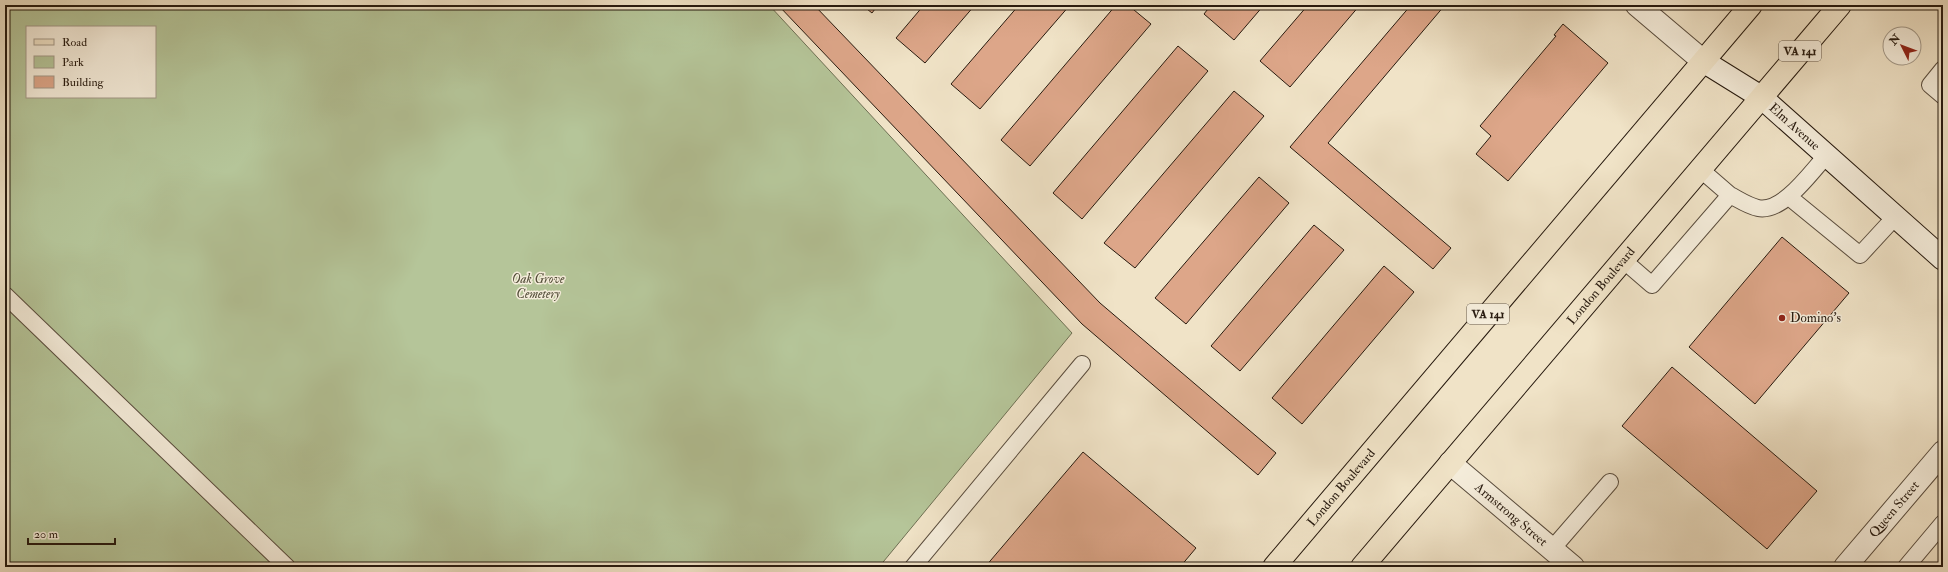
<svg xmlns="http://www.w3.org/2000/svg" width="1948" height="572" viewBox="0 0 1948 572" font-family="'IM FELL Double Pica',serif">
<style>
.green{fill:#b5c599;stroke:#6e7054;fill-rule:evenodd}
.building{fill:#dda689;stroke:#271a0f}
.lines{fill:none;stroke-linecap:round;stroke-linejoin:round}
.lane-casing{stroke:#594c3d;stroke-width:18}
.street-casing{stroke:#594c3d;stroke-width:24}
.secondary-casing{stroke:#271a0f;stroke-width:24}
.primary-casing{stroke:#271a0f;stroke-width:24}
.lane{stroke:#f5eddb;stroke-width:16}
.street{stroke:#f5eddb;stroke-width:22}
.secondary{stroke:#f5eddb;stroke-width:22}
.primary{stroke:#f0e3c7;stroke-width:22}
.poi-dot{fill:#8f2418;stroke:#f5eddb;stroke-width:1.5}
.labels{text-anchor:middle;dominant-baseline:central;stroke-width:3;stroke-linejoin:round;paint-order:stroke}
.shield{fill:#f5eddb;stroke:#65594c;stroke-width:1}
.shield-label{font-size:12px;font-weight:bold;fill:#271a0f}
.street-label{font-size:13px;fill:#271a0f;stroke:#f5eddb}
.park-label{font-size:13px;font-style:italic;fill:#524d38;stroke:#f5eddb}
.poi-label{font-size:13px;fill:#271a0f;stroke:#f5eddb;text-anchor:start}
</style>
<rect width="100%" height="100%" fill="#f0e3c7"/>
<filter id="stains"><feTurbulence type="fractalNoise" baseFrequency=".005" numOctaves="4"/><feColorMatrix values="0 0 0 0 .2 0 0 0 0 .09 0 0 0 0 .02 0 0 0 .5 -.17"/></filter>
<radialGradient id="worn" r=".72"><stop offset=".6" stop-color="#630" stop-opacity="0"/><stop offset="1" stop-color="#630" stop-opacity=".3"/></radialGradient>
<!-- green -->
<path class="green" d="M5,5H769L1072,333L879,567H5ZM27,27H155V97H27Z"/>
<!-- building -->
<path class="building" d="M778,5H814L1100,303L1276,453L1258,475L1082,324Z
M862,5H878L872,13Z
M924,5H975L925,63L896,38Z
M1019,5H1070L980,109L951,84Z
M1116,5H1128L1151,24L1030,166L1001,140Z
M1211,5H1264L1234,40L1204,14Z
M1308,5H1360L1290,87L1260,61Z
M1411,5H1445L1328,143L1451,248L1433,269L1290,147Z
M1563,24L1608,63L1508,181L1476,154L1491,136L1480,126L1556,36L1554,35Z
M1178,46L1208,71L1082,219L1053,193Z
M1234,91L1264,116L1135,268L1104,243Z
M1259,177L1289,203L1186,324L1155,298Z
M1314,225L1344,250L1240,371L1211,346Z
M1782,237L1849,293L1755,404L1689,347Z
M1384,266L1414,292L1302,424L1272,398Z
M1672,367L1817,491L1767,549L1622,426Z
M1083,452L1196,548L1180,567H985Z"/>
<g class="lines">
<!-- lane casing -->
<g class="lane-casing">
<path id="lane" d="M1943,69L1930,85L1943,96
M1730,195C1738,199 1748,206 1758,208C1783,213 1811,172 1826,156
M1789,197L1860,255L1895,217
M1623,260L1652,285L1730,195L1700,169
M5,295L287,567
M1552,549L1610,482
M913,567L1082,364
M1906,567L1943,523"/>
</g>
<!-- street casing -->
<g class="street-casing">
<g id="street">
<path d="M1637,5L1703,61"/>
<path id="s1" d="M1450,463L1573,567"/>
<path id="s2" d="M1845,567L1943,452"/>
</g>
</g>
<!-- secondary casing -->
<g class="secondary-casing">
<g id="secondary">
<path id="s3" d="M1703,61L1761,97L1943,259"/>
</g>
</g>
<!-- primary casing -->
<g class="primary-casing">
<g id="primary">
<path id="s4" d="M1274,567L1751,5"/>
<path id="s5" d="M1362,567L1840,5"/>
</g>
</g>
<!-- lane -->
<use href="#lane" class="lane"/>
<!-- street -->
<use href="#street" class="street"/>
<!-- secondary -->
<use href="#secondary" class="secondary"/>
<!-- primary -->
<use href="#primary" class="primary"/>
</g>
<!-- markers -->
<circle class="poi-dot" cx="1782" cy="318" r="4"/>
<g class="labels">
<!-- shield labels -->
<g class="shield">
<rect x="1779" y="41" width="42" height="20" rx="3"/>
<rect x="1467" y="304" width="42" height="20" rx="3"/>
</g>
<g class="shield-label">
<text x="1800" y="51">VA 141</text>
<text x="1488" y="314">VA 141</text>
</g>
<!-- street labels -->
<g class="street-label">
<text stroke="none"><textPath href="#s3" startOffset="113">Elm Avenue</textPath></text>
<text stroke="none"><textPath href="#s5" startOffset="369">London Boulevard</textPath></text>
<text stroke="none"><textPath href="#s4" startOffset="104">London Boulevard</textPath></text>
<text stroke="none"><textPath href="#s2" startOffset="76">Queen Street</textPath></text>
<text stroke="none"><textPath href="#s1" startOffset="80">Armstrong Street</textPath></text>
</g>
<!-- park labels -->
<g class="park-label">
<text x="538" y="279">Oak Grove<tspan x="538" dy="15">Cemetery</tspan></text>
</g>
<!-- poi labels -->
<g class="poi-label">
<text x="1790" y="318">Domino's</text>
</g>
</g>
<!-- margin -->
<rect width="1948" height="572" fill="none" stroke="#f0e3c7" stroke-width="20"/>
<rect x="6" y="6" width="1936" height="560" fill="none" stroke="#271a0f" stroke-width="2"/>
<rect x="10" y="10" width="1928" height="552" fill="none" stroke="#271a0f"/>
<!-- legend -->
<rect x="26" y="26" width="130" height="72" fill="#f5eddb" stroke="#a39989"/>
<rect x="34" y="39" width="20" height="6" fill="#f0e3c7" stroke="#a39989"/>
<text x="62" y="46" font-size="12" fill="#271a0f">Road</text>
<rect x="34" y="56" width="20" height="12" fill="#b5c599" stroke="#a39989"/>
<text x="62" y="66" font-size="12" fill="#271a0f">Park</text>
<rect x="34" y="76" width="20" height="12" fill="#dda689" stroke="#a39989"/>
<text x="62" y="86" font-size="12" fill="#271a0f">Building</text>
<!-- north arrow -->
<g transform="translate(1902 46) rotate(312)"><circle r="19" fill="#f5eddb" stroke="#a39989"/>
<path d="M0-3L7 15L0 10L-7 15Z" fill="#8f2418"/>
<text y="-6" font-size="11" font-weight="bold" text-anchor="middle" fill="#271a0f">N</text>
</g>
<!-- scale -->
<path d="M28 538v6h87v-6" fill="none" stroke="#271a0f" stroke-width="2"/>
<text x="34" y="538" font-size="12" fill="#271a0f" stroke="#f5eddb" stroke-width="3" paint-order="stroke">20 m</text>
<rect width="100%" height="100%" filter="url(#stains)"/>
<rect width="100%" height="100%" fill="url(#worn)"/>
</svg>
